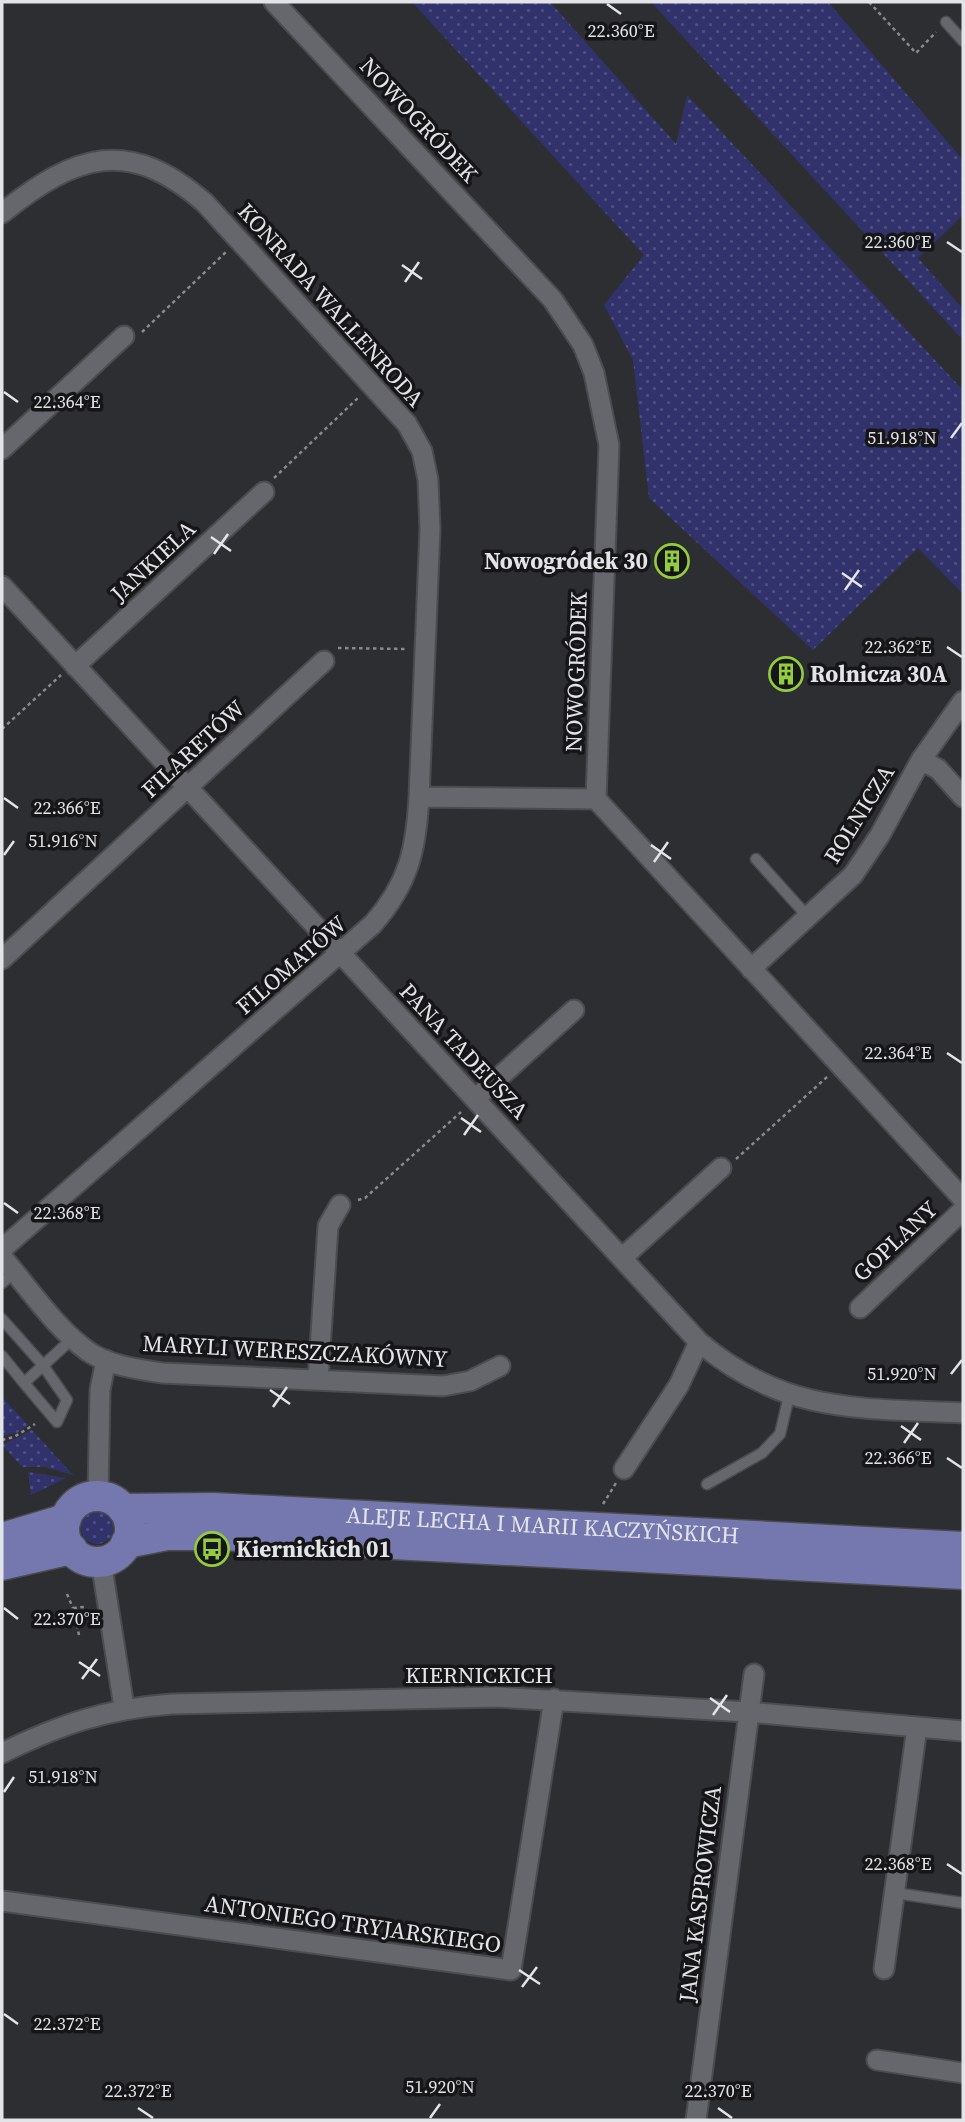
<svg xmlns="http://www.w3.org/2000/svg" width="965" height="2122" viewBox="0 0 965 2122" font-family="'Source Serif 4',serif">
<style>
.grass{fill:url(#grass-dots)}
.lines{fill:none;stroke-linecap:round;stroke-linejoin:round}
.service-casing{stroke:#4b4c4f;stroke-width:13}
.minor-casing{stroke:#4b4c4f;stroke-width:23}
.primary-casing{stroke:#4b4c4f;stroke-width:33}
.path{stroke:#898a8e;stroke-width:2.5;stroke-dasharray:3.5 3.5;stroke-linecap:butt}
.service{stroke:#66676c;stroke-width:10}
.minor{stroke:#66676c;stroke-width:19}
.primary{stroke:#7478af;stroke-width:30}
.ticks{fill:none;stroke:#e3e4e7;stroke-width:2.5}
.labels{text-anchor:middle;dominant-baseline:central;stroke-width:7;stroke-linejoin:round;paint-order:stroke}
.street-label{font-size:23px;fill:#e3e4e7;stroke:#161618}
.poi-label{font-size:23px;font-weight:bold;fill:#e3e4e7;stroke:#161618;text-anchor:start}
.ticks-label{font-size:18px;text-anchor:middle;fill:#e3e4e7;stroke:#161618;stroke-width:7;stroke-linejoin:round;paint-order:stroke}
</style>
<defs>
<pattern id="grass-dots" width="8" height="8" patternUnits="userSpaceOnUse" patternTransform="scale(1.75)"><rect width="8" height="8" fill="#31326b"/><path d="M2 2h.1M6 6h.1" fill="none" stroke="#4f5080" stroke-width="1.8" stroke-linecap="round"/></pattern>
</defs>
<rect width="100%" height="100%" fill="#2d2e32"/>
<!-- grass -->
<path class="grass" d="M412,2H550L676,144L687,95L963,390V594L918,548L813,650L649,498L633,360L604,305L644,255Z
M651,2H828L963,160V215L918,258L963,309V340Z
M2,1397L28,1425L17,1433L2,1436Z
M32,1430L73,1475L45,1467H22L2,1445Z
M28,1472L66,1478L31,1495Z
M81 1528a16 16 0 1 1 32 0a16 16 0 1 1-32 0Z"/>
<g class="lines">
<!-- service casing -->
<g class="service-casing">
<path id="service" d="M946,22L963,41
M756,859L808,917
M2,1283L15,1272
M2,1319L42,1364L67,1400L57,1422L24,1383
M2,1356L24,1383L73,1338
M707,1484L762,1453L780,1434L789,1396
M895,1893L963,1903"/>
</g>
<!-- minor casing -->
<g class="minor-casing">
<path id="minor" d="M274,2L553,300L583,345L594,373L609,445L596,799L963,1199
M2,213C76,154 128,136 205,203L407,424L422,451L428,480L430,529L419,797
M2,449L124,336
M2,586L699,1342C784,1414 859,1408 963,1413
M75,666L264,492
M921,760L938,769L963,797
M2,959L324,661
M751,969L853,875L880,835L921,760L963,701
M475,1099L574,1010
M2,1249L373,924C409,883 416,850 419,797L596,799
M2,1257C29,1288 55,1328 89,1352C110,1366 138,1369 162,1373L443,1386L470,1381L500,1366
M622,1258L721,1168
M860,1308L963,1210
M318,1380L328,1226L340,1205
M624,1469L679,1385L699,1342
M98,1496L100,1390L106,1360
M101,1561L124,1707
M2,1753C61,1724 106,1709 172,1704L497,1697L748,1712L963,1731
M2,1901L511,1970L554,1699
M884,1969L917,1727
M877,2060L963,2073
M696,2120L754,1674"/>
</g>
<!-- primary casing -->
<g class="primary-casing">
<g id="primary">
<circle cx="97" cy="1529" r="33"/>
<path id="s1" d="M123,1509L214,1508L963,1547"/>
<path d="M2,1538L66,1519"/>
<path d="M126,1543L167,1535H221L963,1574"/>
<path d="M2,1565L72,1549"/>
</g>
</g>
<!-- path -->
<path class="path" d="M869,2L916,53L936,32
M142,332L226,252
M274,478L360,396
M338,648L408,649
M2,729L61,675
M736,1159L827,1077
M358,1200L365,1198L461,1112
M2,1440L14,1437L35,1424
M603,1504L616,1483
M67,1594L73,1608
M79,1635L73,1608L84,1607"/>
<!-- service -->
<use href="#service" class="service"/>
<!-- minor -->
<use href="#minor" class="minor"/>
<!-- primary -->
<use href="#primary" class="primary"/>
</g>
<!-- ticks -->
<path class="ticks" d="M607,4L621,14M947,242L962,252M402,265L422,279M405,282L419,262M4,392L18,402M951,438L962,423M211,537L231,551M214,554L228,534M842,573L862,587M845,590L859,570M947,647L962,657M4,798L18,808M651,845L671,859M4,855L14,841M654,862L668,842M947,1053L962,1063M461,1118L481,1132M464,1135L478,1115M4,1203L18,1213M951,1374L962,1360M270,1390L290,1404M273,1407L287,1387M901,1426L921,1440M904,1443L918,1423M947,1458L962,1468M4,1608L18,1619M79,1662L100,1676M82,1679L97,1659M710,1698L730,1712M713,1715L727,1695M4,1792L14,1777M947,1864L962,1874M519,1970L540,1984M522,1987L537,1967M4,2014L18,2024M138,2108L153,2118M718,2108L732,2118M430,2118L440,2104"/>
<!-- icons -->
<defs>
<g id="building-ring" transform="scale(1.75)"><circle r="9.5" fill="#161618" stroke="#93cc3d" stroke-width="1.5"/><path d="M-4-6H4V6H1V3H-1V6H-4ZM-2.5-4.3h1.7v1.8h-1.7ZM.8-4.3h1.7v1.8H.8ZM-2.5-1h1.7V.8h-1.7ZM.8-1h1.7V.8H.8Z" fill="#93cc3d"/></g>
<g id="bus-ring" transform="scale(1.75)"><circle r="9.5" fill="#161618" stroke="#93cc3d" stroke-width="1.5"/><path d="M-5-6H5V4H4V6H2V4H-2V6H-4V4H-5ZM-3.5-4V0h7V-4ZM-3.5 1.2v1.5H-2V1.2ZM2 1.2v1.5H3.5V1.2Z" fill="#93cc3d"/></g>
</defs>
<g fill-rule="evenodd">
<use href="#building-ring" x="672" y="561"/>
<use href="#building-ring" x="786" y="674"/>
<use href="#bus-ring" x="212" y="1549"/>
</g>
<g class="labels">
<!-- street labels -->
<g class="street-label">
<text transform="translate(419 120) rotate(47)">NOWOGRÓDEK</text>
<text transform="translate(331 305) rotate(48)">KONRADA WALLENRODA</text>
<text transform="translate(153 561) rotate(-43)">JANKIELA</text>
<text transform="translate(576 672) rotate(-88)">NOWOGRÓDEK</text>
<text transform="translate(193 749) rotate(-43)">FILARETÓW</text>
<text transform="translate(859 814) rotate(-58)">ROLNICZA</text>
<text transform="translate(291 965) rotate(-41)">FILOMATÓW</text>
<text transform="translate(464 1051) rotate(47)">PANA TADEUSZA</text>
<text transform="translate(895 1241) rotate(-43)">GOPLANY</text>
<text transform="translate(295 1351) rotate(3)">MARYLI WERESZCZAKÓWNY</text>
<text stroke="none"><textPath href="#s1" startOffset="420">ALEJE LECHA I MARII KACZYŃSKICH</textPath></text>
<text x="479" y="1675">KIERNICKICH</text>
<text transform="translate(700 1894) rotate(-83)">JANA KASPROWICZA</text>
<text transform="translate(353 1924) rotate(8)">ANTONIEGO TRYJARSKIEGO</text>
</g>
<!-- poi labels -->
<g class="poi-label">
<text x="648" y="561" text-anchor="end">Nowogródek 30</text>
<text x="810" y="674">Rolnicza 30A</text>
<text x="236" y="1549">Kiernickich 01</text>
</g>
</g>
<g class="ticks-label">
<text x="621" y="37">22.360°E</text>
<text x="898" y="248">22.360°E</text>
<text x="67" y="408">22.364°E</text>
<text x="902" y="444">51.918°N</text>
<text x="898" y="653">22.362°E</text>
<text x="67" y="814">22.366°E</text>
<text x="63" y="847">51.916°N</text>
<text x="898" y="1059">22.364°E</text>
<text x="67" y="1219">22.368°E</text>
<text x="902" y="1380">51.920°N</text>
<text x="898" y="1464">22.366°E</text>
<text x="67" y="1625">22.370°E</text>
<text x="63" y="1783">51.918°N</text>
<text x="898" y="1870">22.368°E</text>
<text x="67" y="2030">22.372°E</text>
<text x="440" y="2093">51.920°N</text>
<text x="138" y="2097">22.372°E</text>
<text x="718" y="2097">22.370°E</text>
</g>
<!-- border -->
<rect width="965" height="2122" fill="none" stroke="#e3e4e7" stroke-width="7"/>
</svg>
